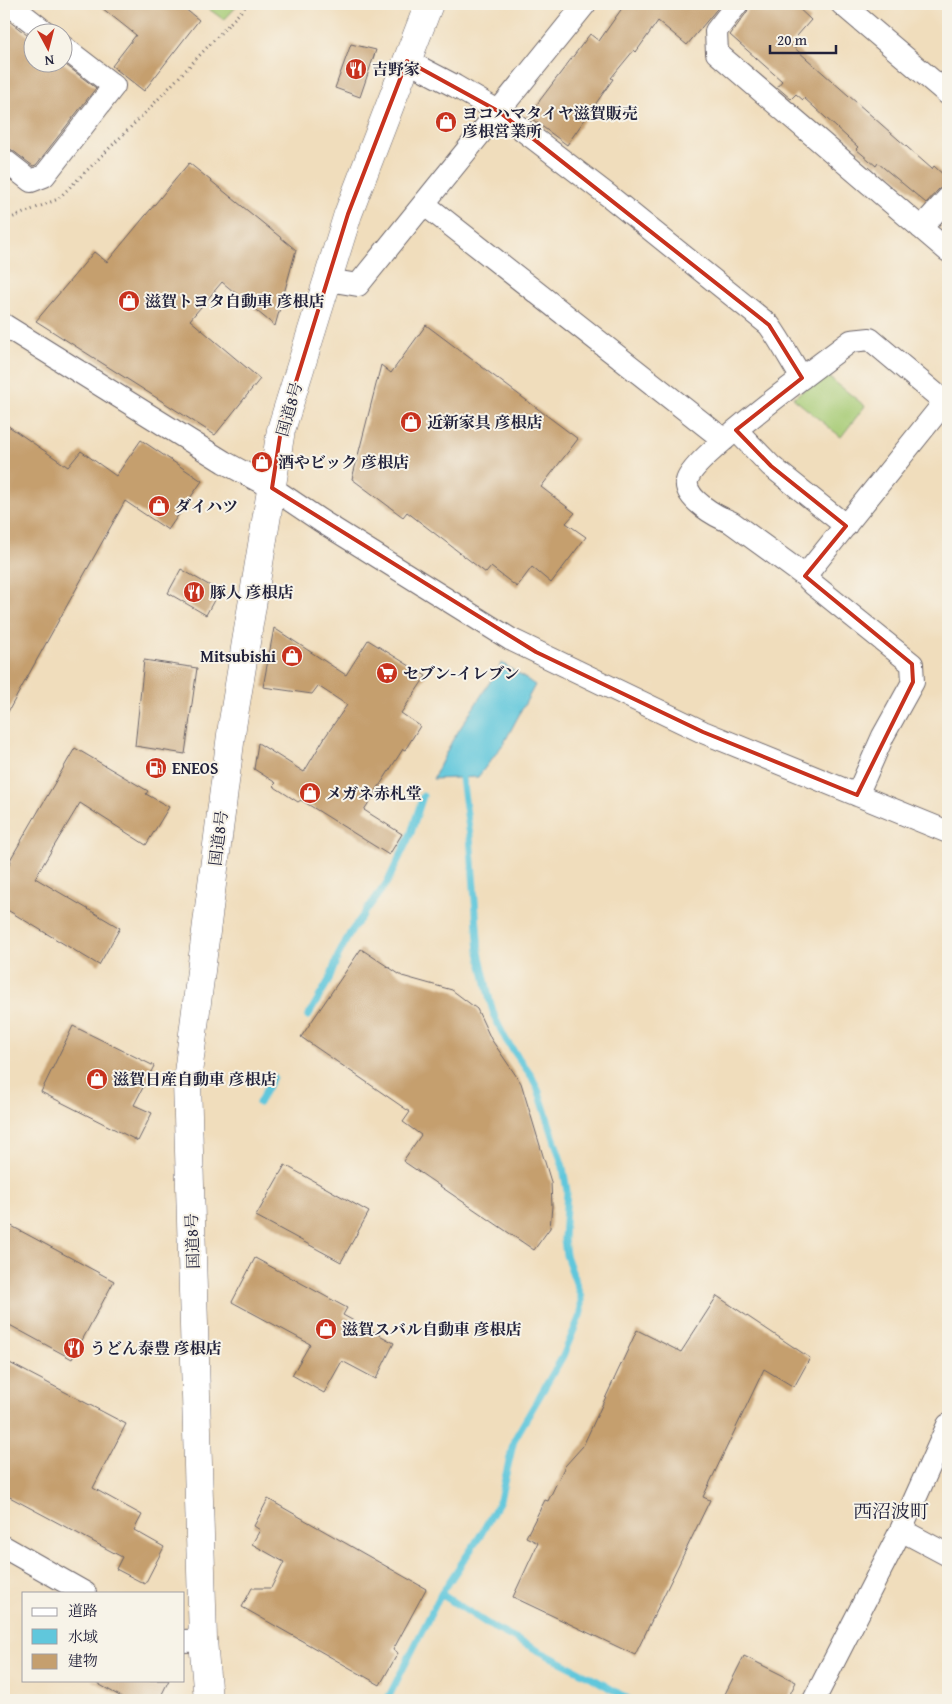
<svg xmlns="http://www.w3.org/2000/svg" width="952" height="1704" viewBox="0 0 952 1704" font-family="'Gentium Book Plus','Noto Serif JP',serif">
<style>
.green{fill:#a6cb75;stroke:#647658}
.water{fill:#60c7dc;stroke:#41748c}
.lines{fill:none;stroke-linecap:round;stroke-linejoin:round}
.stream{stroke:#60c7dc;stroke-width:7}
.building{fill:#c59f6e}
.minor-casing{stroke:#6a6368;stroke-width:24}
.highway-casing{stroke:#6a6368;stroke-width:29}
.path{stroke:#6a6368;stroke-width:3;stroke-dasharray:1 4;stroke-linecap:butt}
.minor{stroke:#fff;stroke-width:22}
.highway{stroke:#fff;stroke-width:28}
.marked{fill:none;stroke:#c8321e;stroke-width:4;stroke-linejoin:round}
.labels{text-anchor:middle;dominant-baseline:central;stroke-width:4;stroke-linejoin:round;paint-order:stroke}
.poi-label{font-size:16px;font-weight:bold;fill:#22223b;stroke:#f7f3e8;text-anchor:start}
.street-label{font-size:16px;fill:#22223b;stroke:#f7f3e8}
.quarter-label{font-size:19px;fill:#22223b;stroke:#f7f3e8}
</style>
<rect width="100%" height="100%" fill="#f7f3e8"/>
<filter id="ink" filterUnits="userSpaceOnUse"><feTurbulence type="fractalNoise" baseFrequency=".02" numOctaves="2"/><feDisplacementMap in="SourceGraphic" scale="10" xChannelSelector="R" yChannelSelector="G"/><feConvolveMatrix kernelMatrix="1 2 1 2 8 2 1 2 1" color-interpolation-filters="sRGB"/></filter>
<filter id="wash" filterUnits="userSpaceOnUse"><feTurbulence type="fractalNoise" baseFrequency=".0096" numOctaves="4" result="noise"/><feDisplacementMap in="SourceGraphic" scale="20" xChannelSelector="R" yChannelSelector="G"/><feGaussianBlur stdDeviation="1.12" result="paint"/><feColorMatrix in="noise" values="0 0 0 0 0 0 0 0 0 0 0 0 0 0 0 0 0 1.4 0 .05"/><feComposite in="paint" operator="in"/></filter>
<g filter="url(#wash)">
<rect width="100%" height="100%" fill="#f0ddbc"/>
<!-- green -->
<path class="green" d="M202,4H239L224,20Z
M825,374L865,406L841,437L793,398Z"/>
<!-- water -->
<path class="water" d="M502,663L535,685L504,743L478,777L433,779L452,741Z"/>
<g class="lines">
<!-- stream -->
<path class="stream" d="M308,1016L329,980L338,956L350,933L388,881L411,833L423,796
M259,1103L273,1077
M441,1594L494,1628L594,1679L630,1700
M387,1700L441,1594L480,1536L500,1500L514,1440L563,1356L581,1313V1297L566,1255L564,1239L567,1191L563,1167L539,1092L532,1077L506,1040L495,1018L490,1001L479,952L470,836L462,778"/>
</g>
<g id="blocks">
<!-- building -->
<path class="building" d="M97,4H179L199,20L144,91L112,66L136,35Z
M625,4H721L687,45L658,21L636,52L634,50L611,78L613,79L567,145L528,116L590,34L599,41Z
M750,4H794L811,20L790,44L932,169L934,166L948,179V185L939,189L926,203L878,163L876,166L856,149L858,147L804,98L803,100L796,94L791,99L777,87L782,81L730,35L747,12Z
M4,17L32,39V62H62L96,88L36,165L33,166L12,150L4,147Z
M351,44L376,50L360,97L335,88Z
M189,163L296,250L275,326L222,282L190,320L260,379L215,435L36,321L94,252L107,262Z
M426,325L578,439L541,487L575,513L566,523L586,537L551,583L532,567L517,587L491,567L486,573L407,512L403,517L352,479L381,365L391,373Z
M4,423L68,467L81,451L116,476L141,440L202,481L168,530L125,501L4,719Z
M181,569L219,591L206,615L168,593Z
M274,628L346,675L368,640L426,676L401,713L420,726L405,750L403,749L364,810L402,834L389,855L301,800L298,802L273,786L276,783L254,769L258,743L304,772L325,737L347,705L318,686L312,694L263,687Z
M144,660L197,668L185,754L135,746Z
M75,748L148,791L146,794L169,807L146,845L80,803L35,878L120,928L99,965L4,908V874L11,861L10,860Z
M361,949L402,976L452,990L477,1009L491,1039L521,1083L551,1182L552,1206L550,1228L534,1250L403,1161L421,1135L403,1122L410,1112L301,1037Z
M73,1026L154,1066L134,1105L152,1113L138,1141L41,1092Z
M285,1165L369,1212L341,1262L256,1216Z
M4,1222L114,1281L72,1359L4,1322Z
M255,1258L347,1308L343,1315L394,1343L376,1379L342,1361L324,1393L292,1375L310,1344L232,1302Z
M717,1296L810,1358L794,1387L764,1369L703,1497L710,1500L635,1655L513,1597L538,1543L526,1537L545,1500L548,1501L565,1466L583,1446L637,1330L681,1352Z
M4,1360L126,1424L93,1488L142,1515L134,1530L164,1547L145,1584L116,1569L122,1557L4,1494Z
M268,1499L426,1589L393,1650L398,1653L380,1685L242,1607L252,1588H271L284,1562L252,1544L260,1530L254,1526Z
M744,1656L796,1682L787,1700H722Z
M91,1680H169L159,1700H127Z"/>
</g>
</g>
<g filter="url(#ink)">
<use href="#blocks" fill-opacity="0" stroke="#6a6368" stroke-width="1"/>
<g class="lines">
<!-- minor casing -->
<g class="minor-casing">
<path id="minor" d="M9,4L45,32
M737,4L716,31L717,53L948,251
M842,4L948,94
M407,61L455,86L498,111L609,196L769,325C782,343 791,361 802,378
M4,160L31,181L44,176L114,86L62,46
M424,204L724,440
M921,228L948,198
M328,280L358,285L585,4
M4,325L224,462L272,488L321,521L510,639L703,732L948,832
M736,430L771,466L846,526
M805,576L948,398
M857,795L883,736L913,682L912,664L814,585L805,576L731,522C717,517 684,499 687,481C691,458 826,360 851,341L870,339L945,402
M901,1530L948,1555
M4,1547L85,1593
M184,1641L203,1640
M814,1700L901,1530L948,1425"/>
</g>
<!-- highway casing -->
<g class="highway-casing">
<path id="highway" d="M208,1700L203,1640L187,1081L232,727L281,430L348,214L429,4"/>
</g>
<!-- path -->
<path class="path" d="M4,221L58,199L147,111L248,4"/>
<!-- minor -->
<use href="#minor" class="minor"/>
<!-- highway -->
<use href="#highway" class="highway"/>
</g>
</g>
<!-- marked area -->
<path class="marked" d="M407,61L498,111L769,325L802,378L736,430L771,466L846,526L805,576L912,664L913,682L857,795L703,732L536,652L272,488L281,430L348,214Z"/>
<!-- icons -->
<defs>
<g id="restaurant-disc" transform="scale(1.125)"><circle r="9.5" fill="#c8321e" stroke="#f7f3e8"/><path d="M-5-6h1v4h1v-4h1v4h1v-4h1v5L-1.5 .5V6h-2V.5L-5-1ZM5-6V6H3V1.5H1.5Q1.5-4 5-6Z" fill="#fff"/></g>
<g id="shop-disc" transform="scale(1.125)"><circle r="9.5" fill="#c8321e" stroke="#f7f3e8"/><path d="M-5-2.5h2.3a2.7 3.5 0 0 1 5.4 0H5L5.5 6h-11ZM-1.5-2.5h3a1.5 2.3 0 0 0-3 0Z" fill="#fff"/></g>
<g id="supermarket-disc" transform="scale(1.125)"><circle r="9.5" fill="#c8321e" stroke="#f7f3e8"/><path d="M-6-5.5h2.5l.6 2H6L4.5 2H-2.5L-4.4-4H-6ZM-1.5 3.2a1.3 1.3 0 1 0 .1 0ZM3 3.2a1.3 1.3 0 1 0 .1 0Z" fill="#fff"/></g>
<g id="fuel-disc" transform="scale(1.125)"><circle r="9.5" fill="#c8321e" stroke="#f7f3e8"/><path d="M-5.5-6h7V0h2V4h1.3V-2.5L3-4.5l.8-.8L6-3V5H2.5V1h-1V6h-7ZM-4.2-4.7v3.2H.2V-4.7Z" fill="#fff"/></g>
</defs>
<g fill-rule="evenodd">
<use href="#restaurant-disc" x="356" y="69"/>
<use href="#shop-disc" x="446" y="122"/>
<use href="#shop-disc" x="129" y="301"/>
<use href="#shop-disc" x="411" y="422"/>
<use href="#shop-disc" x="262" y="462"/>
<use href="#shop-disc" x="159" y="506"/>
<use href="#restaurant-disc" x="194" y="592"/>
<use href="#shop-disc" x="292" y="656"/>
<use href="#supermarket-disc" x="387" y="673"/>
<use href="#fuel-disc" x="156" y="768"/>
<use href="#shop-disc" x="310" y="793"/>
<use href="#shop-disc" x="97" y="1079"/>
<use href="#shop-disc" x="326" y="1329"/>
<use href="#restaurant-disc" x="74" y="1348"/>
</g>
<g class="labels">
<!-- poi labels -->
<g class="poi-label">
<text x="372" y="69">吉野家</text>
<text x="462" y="113">ヨコハマタイヤ滋賀販売<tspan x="462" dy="18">彦根営業所</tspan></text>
<text x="145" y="301">滋賀トヨタ自動車 彦根店</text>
<text x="427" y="422">近新家具 彦根店</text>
<text x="278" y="462">酒やビック 彦根店</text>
<text x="175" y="506">ダイハツ</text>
<text x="210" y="592">豚人 彦根店</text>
<text x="276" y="656" text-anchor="end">Mitsubishi</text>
<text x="403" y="673">セブン-イレブン</text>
<text x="172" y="768">ENEOS</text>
<text x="326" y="793">メガネ赤札堂</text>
<text x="113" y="1079">滋賀日産自動車 彦根店</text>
<text x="342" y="1329">滋賀スバル自動車 彦根店</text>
<text x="90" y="1348">うどん泰豊 彦根店</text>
</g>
<!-- street labels -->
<g class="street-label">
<text transform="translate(289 409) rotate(-74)">国道8号</text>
<text transform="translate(218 838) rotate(-83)">国道8号</text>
<text transform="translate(192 1241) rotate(-92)">国道8号</text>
</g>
<!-- quarter labels -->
<g class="quarter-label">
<text x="891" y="1511">西沼波町</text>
</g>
</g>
<!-- margin -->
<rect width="952" height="1704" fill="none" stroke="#f7f3e8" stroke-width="20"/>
<!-- legend -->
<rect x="22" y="1592" width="162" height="90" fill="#f7f3e8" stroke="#a29fa3"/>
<rect x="32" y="1608" width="25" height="8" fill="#ffffff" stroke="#a29fa3"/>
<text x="68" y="1616" font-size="15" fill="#22223b">道路</text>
<rect x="32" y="1629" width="25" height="15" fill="#60c7dc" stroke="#a29fa3"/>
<text x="68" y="1642" font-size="15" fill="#22223b">水域</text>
<rect x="32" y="1654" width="25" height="15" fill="#c59f6e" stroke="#a29fa3"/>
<text x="68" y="1666" font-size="15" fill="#22223b">建物</text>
<!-- north arrow -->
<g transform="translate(48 48) rotate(173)"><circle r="24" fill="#f7f3e8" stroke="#a29fa3"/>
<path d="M0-4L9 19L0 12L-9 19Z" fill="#c8321e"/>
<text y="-8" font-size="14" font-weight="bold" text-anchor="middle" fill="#22223b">N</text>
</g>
<!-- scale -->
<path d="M770 45v8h66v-8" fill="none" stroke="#22223b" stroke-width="2.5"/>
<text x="777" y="45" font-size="15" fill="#22223b" stroke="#f7f3e8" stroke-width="4" paint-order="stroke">20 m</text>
</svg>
